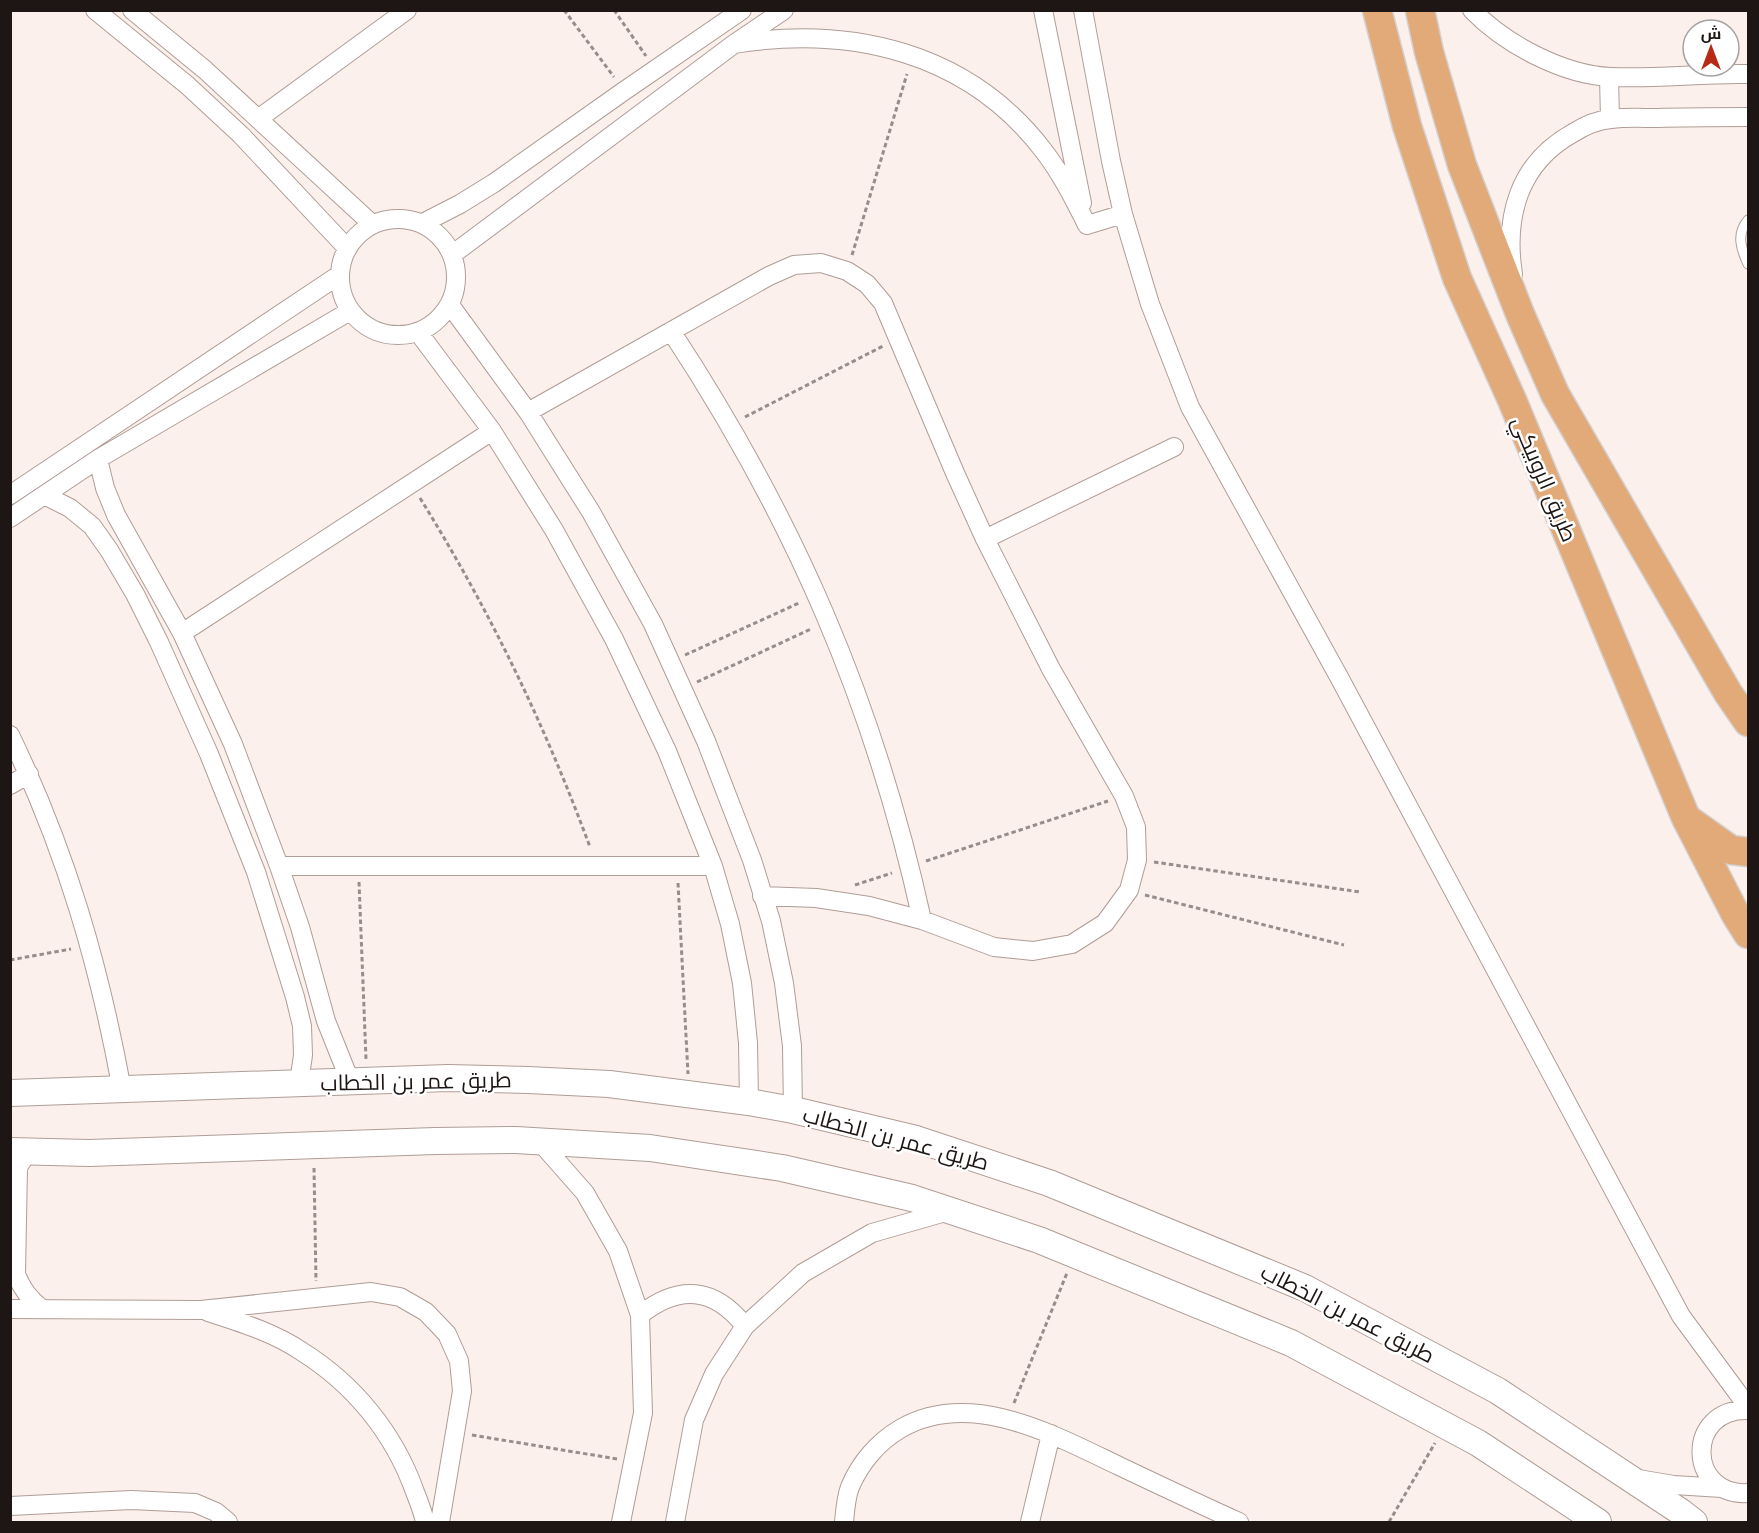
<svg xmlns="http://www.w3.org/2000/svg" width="1759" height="1533" viewBox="0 0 1759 1533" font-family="Jost,Cairo,sans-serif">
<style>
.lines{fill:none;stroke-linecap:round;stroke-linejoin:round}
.lane-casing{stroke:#af9d96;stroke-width:11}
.street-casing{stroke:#af9d96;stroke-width:20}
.secondary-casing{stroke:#af9d96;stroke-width:28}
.primary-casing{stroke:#d2d0d0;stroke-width:31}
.path{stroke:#978d8a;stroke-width:3;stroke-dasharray:4.5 3;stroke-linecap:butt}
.lane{stroke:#fff;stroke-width:9}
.street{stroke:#fff;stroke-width:18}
.secondary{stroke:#fff;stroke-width:26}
.primary{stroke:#e2a979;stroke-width:28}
.labels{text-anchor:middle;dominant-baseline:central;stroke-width:5;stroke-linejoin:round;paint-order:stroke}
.street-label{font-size:22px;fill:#1d1614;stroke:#fff}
</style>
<rect width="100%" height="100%" fill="#fcf0ec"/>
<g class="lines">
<!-- lane casing -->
<g class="lane-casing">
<path id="lane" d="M1748,220C1736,234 1741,249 1748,264"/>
</g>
<!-- street casing -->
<g class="street-casing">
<path id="street" d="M95,10L187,85L241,135L347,248
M132,10L204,69L372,224
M1043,10L1082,203
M1083,10L1111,161L1123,214L1150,304L1190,407L1339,677L1681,1316L1748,1407
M1472,10C1505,44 1563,75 1611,77C1656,79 1703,73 1748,74
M734,44C851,25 968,52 1043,150C1061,173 1074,199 1087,225
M1609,77L1610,119
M258,119L407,10
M340 277a58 58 0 1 1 116 0a58 58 0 1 1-116 0Z
M423,223L460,204L494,183L624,91L742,10
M1087,225L1123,214
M453,254L734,44L784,10
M1513,274C1504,216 1519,163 1573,133C1584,126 1598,120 1611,119C1626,117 1642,118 1657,118C1687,117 1718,117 1748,117
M450,305L528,412L591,512L653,624L706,741L752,860L771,921L784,983L792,1046L793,1110
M671,331C794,518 874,702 922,920
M418,332L492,431L554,530L614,639L667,751L713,866L730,924L742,983L748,1043L749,1102
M528,412L769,276L794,265L821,263L847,271L867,284L883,303L955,473L985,539L1051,669L1124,796L1136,827L1137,860L1129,890L1105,923L1072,944L1033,951L994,947L922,920L869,906L816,898L762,896
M98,459L105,488L116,515L182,633L233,744L279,866L300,927L326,1021L350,1081
M10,495L339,275
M44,495L70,508L92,526L109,550L135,594L159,642L209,754L256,872L295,997L302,1026L303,1055L299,1083
M10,518L98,459L350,311
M985,539L1174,447
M182,633L492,431
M10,735C66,851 99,964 122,1090
M10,785L29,774
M279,866H713
M541,1143L585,1193L618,1251L640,1315L643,1413L621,1522
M28,1152L18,1167L16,1274C22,1289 29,1299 42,1309
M10,1309L201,1310L371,1292L400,1297L426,1312L447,1334L459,1361L462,1391L440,1522
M208,1312C239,1322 273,1332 301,1351C354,1384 394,1433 415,1492C419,1502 423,1512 425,1522
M640,1315C679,1284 714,1287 745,1326
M1748,1410C1685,1408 1687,1497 1748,1493
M1638,1479L1674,1485L1722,1488
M10,1506L131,1500L195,1503L216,1512L228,1522
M675,1522L694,1420L714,1374L745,1326L803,1273L872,1233L949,1211
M844,1522C845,1511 846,1497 850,1487C860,1463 878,1442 900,1429C970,1388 1054,1435 1119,1466C1159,1485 1199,1504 1239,1522
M1030,1522L1051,1434"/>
</g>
<!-- secondary casing -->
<g class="secondary-casing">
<path id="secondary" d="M10,1093L448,1078L528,1080L609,1084L749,1102L793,1110L916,1139L1049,1183L1305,1288L1498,1391L1681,1512L1694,1522
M10,1151L89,1153L435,1141L516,1140L650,1148L782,1168L912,1198L1039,1240L1291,1343L1478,1443L1598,1522"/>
</g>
<!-- primary casing -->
<g class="primary-casing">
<path id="primary" d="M1377,10L1407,126L1457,278L1512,400L1686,818L1736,915L1748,934
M1420,10L1429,52L1462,165L1520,314L1555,394L1728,693L1748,722
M1690,821L1731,850L1748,852"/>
</g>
<!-- path -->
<path class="path" d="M564,10L614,77
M614,10L646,56
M852,255L907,74
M745,417L883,346
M420,498C490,611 544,723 590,847
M685,655L799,603
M697,682L811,629
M926,861L1108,801
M1154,862L1360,892
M359,882L366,1059
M678,883L688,1074
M855,885L892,873
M1145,895L1344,945
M10,960L71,949
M314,1168L316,1281
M1014,1403L1067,1273
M472,1435L617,1459
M1389,1522L1435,1443"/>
<!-- lane -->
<use href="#lane" class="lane"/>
<!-- street -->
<use href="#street" class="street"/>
<!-- secondary -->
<use href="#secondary" class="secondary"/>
<!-- primary -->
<use href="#primary" class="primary"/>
</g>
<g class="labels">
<!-- street labels -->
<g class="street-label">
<text transform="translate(1545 479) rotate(67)">طريق الروبيكي</text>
<text transform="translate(416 1081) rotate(-1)">طريق عمر بن الخطاب</text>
<text transform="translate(896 1138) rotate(15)">طريق عمر بن الخطاب</text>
<text transform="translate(1348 1313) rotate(27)">طريق عمر بن الخطاب</text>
</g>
</g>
<!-- border -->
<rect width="1759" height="1533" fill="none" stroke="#1d1614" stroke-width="24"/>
<!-- north arrow -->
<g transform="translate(1711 48)"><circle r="28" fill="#ffffff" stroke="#a5a2a1" stroke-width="1.5"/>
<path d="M0-4.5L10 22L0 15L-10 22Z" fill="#b72a15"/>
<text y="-9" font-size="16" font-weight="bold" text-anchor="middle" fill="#1d1614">ش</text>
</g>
</svg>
